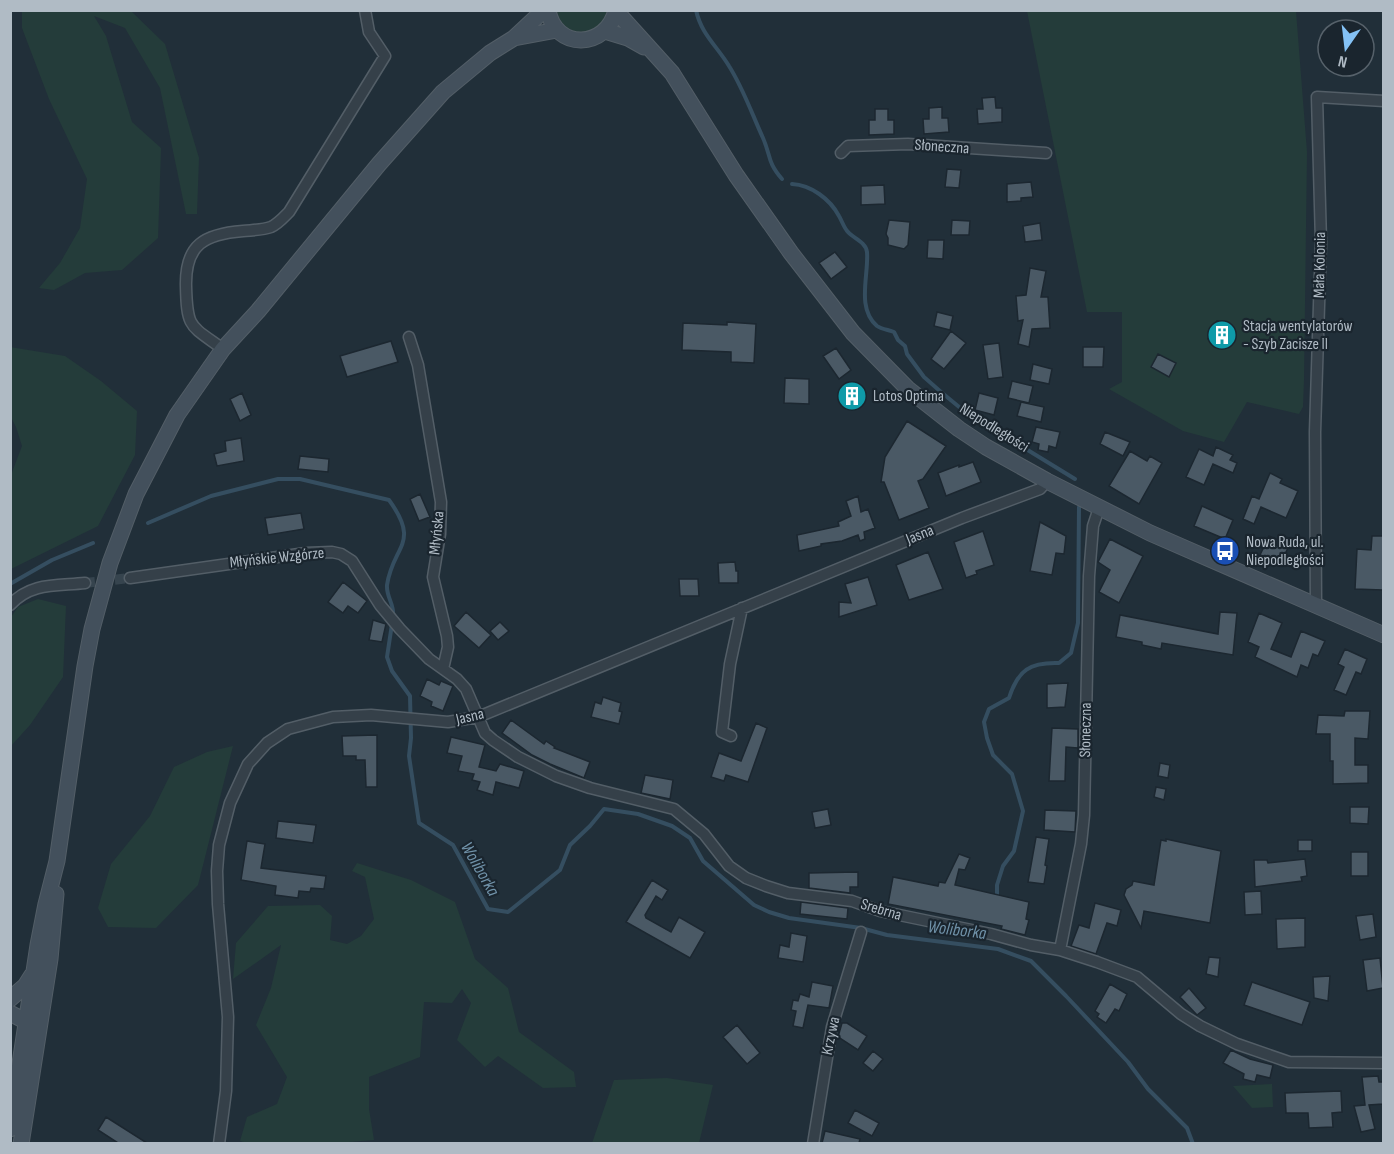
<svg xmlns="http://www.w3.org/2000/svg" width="1394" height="1154" viewBox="0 0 1394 1154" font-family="'Sofia Sans Condensed',sans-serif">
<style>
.green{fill:#243c3a}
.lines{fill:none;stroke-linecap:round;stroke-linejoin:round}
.stream{stroke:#354e60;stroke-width:4}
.building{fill:#4a5965;stroke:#1c2730;stroke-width:1.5}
.street-tunnel{stroke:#36444e;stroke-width:10;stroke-dasharray:10 5;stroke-linecap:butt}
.street-casing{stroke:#535e67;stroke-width:13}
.secondary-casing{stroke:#535e67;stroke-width:17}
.street{stroke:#354049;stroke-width:10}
.secondary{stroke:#43505c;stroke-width:15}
.labels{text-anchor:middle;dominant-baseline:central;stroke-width:4.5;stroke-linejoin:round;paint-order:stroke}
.street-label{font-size:16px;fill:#b0bbc5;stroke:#1a252e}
.poi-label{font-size:16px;fill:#b0bbc5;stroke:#1a252e;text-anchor:start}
.water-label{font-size:18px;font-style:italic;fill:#7092a9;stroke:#1a252e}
</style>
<rect width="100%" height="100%" fill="#212f39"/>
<!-- green -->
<path class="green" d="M22,11H131L165,44L199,158L197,214H186L160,88L125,28L94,16L106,36L132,122L161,148L158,238L122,270L85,273L54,290L39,288L60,263L80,228L87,179L49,99L22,28Z
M557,11H607C601,40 562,39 557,11Z
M1027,11H1296L1307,152L1304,380L1303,407L1299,414L1247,402L1224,442L1183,431L1109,389L1122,382V312H1087Z
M10,347L65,356L101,381L137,411L135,455L98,526L11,569V475L22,446L16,427L11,417Z
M38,599L66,606L63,677L30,725L11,746V617L18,607Z
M233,746L198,885L156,928L108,927L98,908L111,864L150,816L174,767L207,752Z
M357,863L411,880L455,902L475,959L508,988L519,1032L574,1072L576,1087L543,1088L498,1056L485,1067L457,1040L471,1003L462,989L452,1003L424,1002L420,1057L369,1077V1109L374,1140L324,1144H251L240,1141L247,1117L277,1104L287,1077L256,1025L271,988L281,945L233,979L236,943L268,906L320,905L332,916L330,940L347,944L361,936L374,919L365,877L352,871Z
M667,1078L713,1085L699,1143H592L614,1080Z
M1272,1084L1273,1107L1252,1108L1233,1086Z"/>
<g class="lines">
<!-- stream -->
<path class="stream" d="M696,10C701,34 717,46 729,66C743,88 752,114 763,138C771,156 767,162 782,179
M792,184C811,185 830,199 839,216C842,221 844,228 848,232C853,238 866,242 867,252C869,275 856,308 877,326C881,329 889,330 894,332L898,340L905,346L907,354L924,377L941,392L964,411L1075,479
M148,523L211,496L278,479H300L389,500C421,544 393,545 387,585C386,597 395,605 393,617
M10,584L52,560L93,543
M392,624L387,657L392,671L410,696L411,738L409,756L419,823L453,845L488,909L508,912L560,870L570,845L590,826L604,809L638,814L672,826L690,838L703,861L754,905L769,912L789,918L861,928L887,935L998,949L1031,961L1066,996L1128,1062L1148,1089L1187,1128L1193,1144
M997,897V885L1003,866L1014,851L1023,811L1012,774L993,755L987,738L984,722L989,709L1009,698C1018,670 1030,662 1059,663L1071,653L1078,623L1079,507"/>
</g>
<!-- building -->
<path class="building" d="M995,97L996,108H1002V122L978,124L977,109H983L982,98Z
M942,107V118H948L949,132L924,134L923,119H929V108Z
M875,109H888V120H894V134L869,135V120H875Z
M947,169L961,170L959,188L945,187Z
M1031,182L1033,197L1021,198V201L1007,202V184Z
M884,185L885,204L861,205V186Z
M889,220L910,222L908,245L904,249L888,245V238L886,234Z
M952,220L970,221L969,235H951Z
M1040,223L1042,240L1025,242L1023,226Z
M928,240H944L943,259L927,258Z
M835,252L847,267L831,279L819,263Z
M1030,268L1046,271L1041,297H1048L1050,328L1032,329L1029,347L1018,344L1023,320L1018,321L1016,296L1026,295Z
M937,312L953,316L950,330L934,326Z
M1217,321L1235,330L1225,348L1208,339Z
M727,322L756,324L754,363L731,362V352L682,350L683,323L727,325Z
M951,331L966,343L944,369L931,359Z
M391,341L398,362L347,377L340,356Z
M999,343L1003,377L988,379L983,345Z
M1083,347H1104L1103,367H1083Z
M836,348L851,370L839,379L823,356Z
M1158,354L1176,363L1169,377L1151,367Z
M1033,364L1052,369L1049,384L1030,380Z
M785,378L809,379V404L784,403Z
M1012,381L1033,386L1029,403L1008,398Z
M859,387L860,405L845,406L844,388Z
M242,393L251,415L240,421L230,399Z
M979,393L998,398L994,415L975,410Z
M1021,402L1044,407L1041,422L1017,416Z
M907,421L946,446L923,479L918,481L929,508L899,520L884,482H881L885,457Z
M1036,427L1060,432L1056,448L1049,446L1048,452L1038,450L1039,444L1032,442Z
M1105,432L1130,442L1123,456L1100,444Z
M241,438L244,461L217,466L214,454L226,451L225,441Z
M1216,447L1233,455L1230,460L1237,463L1233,473L1213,464L1204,485L1186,477L1199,449L1213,456Z
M1130,451L1147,461L1150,456L1162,463L1139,504L1109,486Z
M300,456L329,459L328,472L298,469Z
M973,462L981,482L946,496L938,473L959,465V467Z
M1270,473L1282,479L1280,483L1298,491L1286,518L1261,507L1254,524L1243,519L1252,496L1259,499Z
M420,494L430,517L419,521L410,499Z
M858,496L861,512L868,509L875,528L864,532L865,539L860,541L858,535L842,541L821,544V546L799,551L797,535L839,526L838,522L851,516L846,501Z
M1202,506L1233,520L1225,539L1194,526Z
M301,513L304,529L268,535L265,518Z
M1040,522L1066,536L1064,554L1056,553L1052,575L1030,571Z
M983,531L994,565L976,571L977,574L966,578L954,542Z
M1269,536L1289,545L1281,564L1260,555Z
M1372,536H1383V590L1355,589L1357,549L1371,550Z
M1110,539L1143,556L1119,603L1099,592L1110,570L1098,562Z
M928,552L943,589L909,600L896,565Z
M735,562L736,571H738V583H719L718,563Z
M868,577L877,605L839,617V602L851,603L845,584Z
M679,579H698L699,596H680Z
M343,582L367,601L358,613L348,606L343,613L328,602Z
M466,612L491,635L479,648L454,626Z
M1220,612L1237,613L1233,655L1162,643L1161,649L1142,645V642L1116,637L1120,615L1218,634Z
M1259,613L1282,623L1271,649L1291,657L1301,631L1325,641L1318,656L1313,654L1308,668L1301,665L1297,677L1255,657L1259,647L1248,642Z
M373,620L386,624L382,642L369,640Z
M500,622L509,631L498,640L490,631Z
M1345,649L1367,659L1361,674L1356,672L1346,695L1334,690L1344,667L1338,664Z
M427,679L439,685L441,681L453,686L443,711L431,706L432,702L420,696Z
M1068,683L1065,707L1047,708V684Z
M603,697L621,703L619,711L622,712L619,724L591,717L595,702L601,704Z
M1345,711H1370L1368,739L1355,738V765H1368V783L1333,784V761H1330V734H1316L1318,715L1344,716Z
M511,720L544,744L546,741L555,747L554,748L590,762L584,778L550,764L532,755L502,733Z
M756,723L767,728L748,782L726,775L724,781L711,777L719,753L741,761Z
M1052,728L1078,729V748L1066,747L1065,781H1049Z
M377,735V787H366L365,760H356V756H343L342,736Z
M451,737L485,745L479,767L496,771L500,764L524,771L519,788L496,782L493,795L477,790L480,782L472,780L474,774L458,771L462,756L447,753Z
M1160,763L1170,765L1168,778L1158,776Z
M645,775L673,780L670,799L641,793Z
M1156,787L1166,789L1164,800L1154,797Z
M1350,807H1369L1368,824L1350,823Z
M828,809L831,825L815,828L812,812Z
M1045,810L1076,811L1075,832L1044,830Z
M278,821L316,825L313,843L276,838Z
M1036,837L1049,839L1045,865L1047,866L1044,884L1028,882Z
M1166,839L1221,851L1210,923L1144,911L1141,928L1124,895L1126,889L1132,885L1133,881L1154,885L1161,840L1166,841Z
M1298,840H1312V851H1298Z
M247,841L265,844L261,868L326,876L324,889L311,888L310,892L299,891L298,898L275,895L276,886L241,880Z
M1351,852H1368V876H1351Z
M959,854L970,858L965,870L959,869L955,885L1029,902L1026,919L1029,920L1025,935L1001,929L1002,926L888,904L893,877L938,886L939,882L945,883Z
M1305,859L1307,876L1301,877L1302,881L1255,887L1254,860H1267L1268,863Z
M858,872V887H850V893L809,888V873Z
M652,880L668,890L662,900L656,896L645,915L646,918L671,932L679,917L705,932L690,958L626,922Z
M1261,891L1262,914L1245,915L1244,892Z
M801,902L848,908L847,919L800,914Z
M1095,903L1121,910L1117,926L1107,923L1096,954L1071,946L1079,925L1089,928Z
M1373,914L1376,937L1360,940L1356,916Z
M1305,918V947L1277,949L1276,919Z
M791,933L807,936L803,962L778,958L780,945L789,947Z
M1209,957L1220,958L1218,977L1206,974Z
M1380,958L1383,988L1367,991L1363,960Z
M1330,976L1328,1001L1314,998L1313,977Z
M812,982L833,986L829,1008L808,1005L803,1028L793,1026L796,1011L791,1010L793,1000L798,1001L800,994L809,997Z
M1252,982L1310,1002L1302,1025L1244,1005Z
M1110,984L1127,994L1119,1011L1115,1009L1106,1023L1097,1017L1099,1014L1095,1011Z
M1189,988L1206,1008L1197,1015L1180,997Z
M842,1023H847L867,1036L858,1050L838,1037Z
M737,1025L760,1053L747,1064L723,1037Z
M1231,1050L1250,1059L1273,1065L1270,1078L1257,1075L1255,1082L1243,1079L1244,1074L1223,1063Z
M873,1051L883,1059L873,1071L863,1063Z
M1378,1076L1379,1082H1383V1104L1369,1105L1375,1129L1361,1132L1354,1106L1365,1105L1362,1077Z
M1341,1091L1342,1112L1332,1113L1333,1127L1309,1128L1308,1113H1286L1285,1093Z
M855,1110L879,1123L872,1136L848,1123Z
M106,1117L147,1143H118L98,1130Z
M825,1131L860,1139L859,1143H822Z"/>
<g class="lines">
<!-- street-tunnel -->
<path class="street-tunnel" d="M85,583L130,578"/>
<!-- street casing -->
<g class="street-casing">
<path id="street" d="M841,153L848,146L908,144L1046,153
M409,337L418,365L441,502L440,534L433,577L447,636L448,647L443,669
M223,349C190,325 187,329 186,286C185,244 205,234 243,231C253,230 263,230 271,227C278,224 284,217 289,212L385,56L369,32L365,10
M130,578L306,553L332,552L341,554L352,561L380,605L400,629L429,659L457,679L466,689L485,733L493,740L518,757L556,776L590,788L674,809L704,834L729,866L746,878L766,886L788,893L852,901L880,911L991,934L1031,945L1060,950L1097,962L1137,977L1181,1014L1200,1026L1237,1044L1289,1062L1384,1063
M10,605C31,582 57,586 85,583
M1316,607L1315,432L1321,242L1317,97L1384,101
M731,736L722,732L730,664L742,608
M1060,950L1081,844L1084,815L1089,576L1093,526L1099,508
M219,1144L226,1091L228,1017L218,904L217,871L219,845L230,803L248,764L267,743L288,729L333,717L371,715L448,722L478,717L962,518L1040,489L1047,481
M813,1144L832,1027L861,932"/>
</g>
<!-- secondary casing -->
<g class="secondary-casing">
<path id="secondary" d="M548,10C555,51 607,49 616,10
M616,11L672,73L736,175L791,253L853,333L908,389L959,429L986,447L1047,481L1150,533L1384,635
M605,31L628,38L644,47
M514,38L557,30
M10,999L25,986L32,975
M10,1013L23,1020L30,1030
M10,1129L38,945L46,904L57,861L85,666L92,629L110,563L136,494L177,415L223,349L258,311L379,164L443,92L490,53L514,38L544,10
M21,1144L50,959L56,894"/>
</g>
<!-- street -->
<use href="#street" class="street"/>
<!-- secondary -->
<use href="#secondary" class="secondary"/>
</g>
<!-- icons -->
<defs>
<g id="building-disc" transform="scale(1.5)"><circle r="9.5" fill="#0f9aa8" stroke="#1a252e"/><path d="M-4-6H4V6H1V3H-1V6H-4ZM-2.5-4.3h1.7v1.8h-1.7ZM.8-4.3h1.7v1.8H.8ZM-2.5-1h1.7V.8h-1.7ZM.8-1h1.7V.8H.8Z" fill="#fff"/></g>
<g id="bus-disc" transform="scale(1.5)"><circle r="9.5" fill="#1a4fb4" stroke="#1a252e"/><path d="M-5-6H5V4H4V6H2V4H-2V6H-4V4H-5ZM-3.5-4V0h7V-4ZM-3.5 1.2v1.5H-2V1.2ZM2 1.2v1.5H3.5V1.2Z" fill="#fff"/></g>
</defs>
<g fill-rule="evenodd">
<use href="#building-disc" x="1222" y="335"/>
<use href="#building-disc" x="852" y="396"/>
<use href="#bus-disc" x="1225" y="551"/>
</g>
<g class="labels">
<!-- street labels -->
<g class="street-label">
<text transform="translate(942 147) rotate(4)">Słoneczna</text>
<text transform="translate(1320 265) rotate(-89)">Mała Kolonia</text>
<text transform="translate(994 428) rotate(32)">Niepodległości</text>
<text transform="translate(437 533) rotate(-84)">Młyńska</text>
<text transform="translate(920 535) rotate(-22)">Jasna</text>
<text transform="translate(277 558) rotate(-6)">Młyńskie Wzgórze</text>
<text transform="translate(470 717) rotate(-13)">Jasna</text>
<text transform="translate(1086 730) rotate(-89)">Słoneczna</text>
<text transform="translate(881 910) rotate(17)">Srebrna</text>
<text transform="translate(831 1036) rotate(-78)">Krzywa</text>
</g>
<!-- poi labels -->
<g class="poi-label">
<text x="1243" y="326">Stacja wentylatorów<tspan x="1243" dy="18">- Szyb Zacisze II</tspan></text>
<text x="873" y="396">Lotos Optima</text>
<text x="1246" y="542">Nowa Ruda, ul.<tspan x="1246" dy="18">Niepodległości</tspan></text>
</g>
<!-- water labels -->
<g class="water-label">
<text transform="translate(480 869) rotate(60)">Woliborka</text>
<text transform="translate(957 930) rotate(7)">Woliborka</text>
</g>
</g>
<!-- border -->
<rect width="1394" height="1154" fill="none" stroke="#b0bbc5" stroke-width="24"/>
<!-- north arrow -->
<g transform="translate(1346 48) rotate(194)"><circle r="28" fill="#1a252e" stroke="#56616a" stroke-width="1.5"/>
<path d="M0-4.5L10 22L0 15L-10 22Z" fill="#84c2f6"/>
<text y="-9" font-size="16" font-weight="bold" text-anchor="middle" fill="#b0bbc5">N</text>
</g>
</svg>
